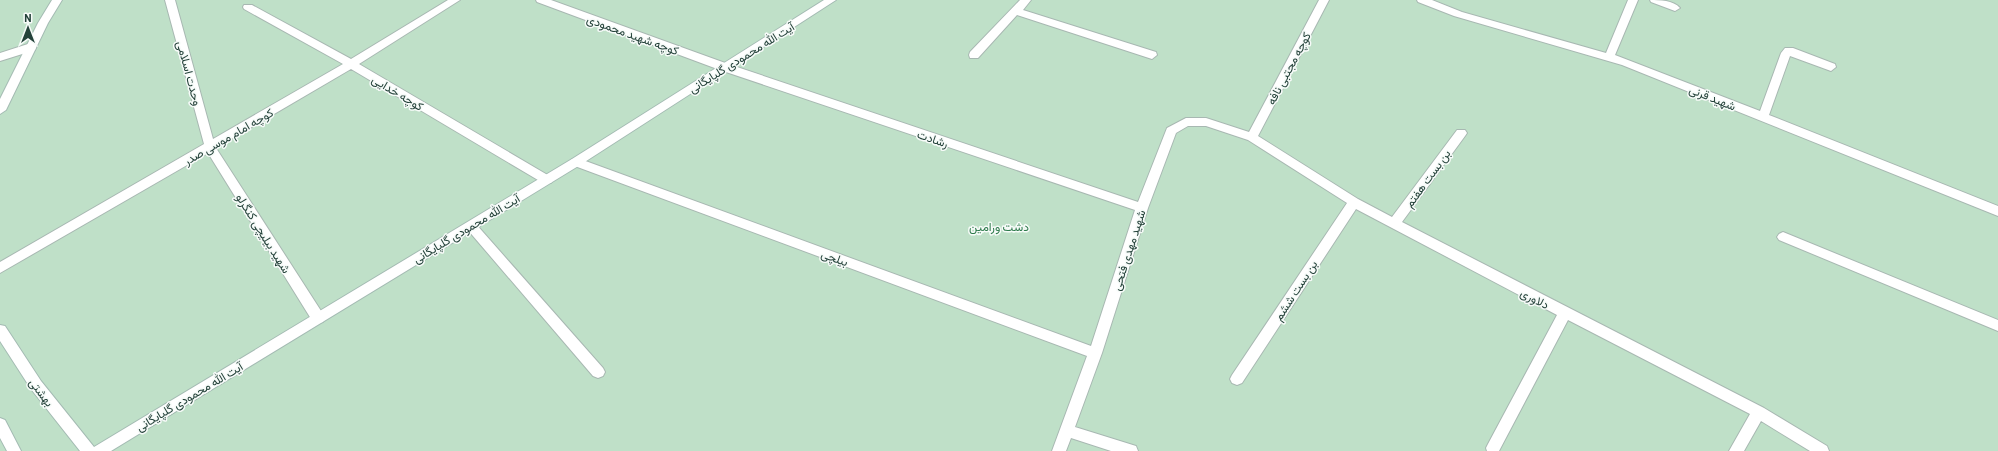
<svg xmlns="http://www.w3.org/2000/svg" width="1998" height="451" viewBox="0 0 1998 451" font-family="Barlow,Vazirmatn,sans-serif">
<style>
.green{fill:#bfe0c8}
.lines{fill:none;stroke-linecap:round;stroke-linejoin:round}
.minor-casing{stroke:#a8b8b2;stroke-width:2}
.secondary-casing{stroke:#a4bbb3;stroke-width:2}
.minor{fill:#fff;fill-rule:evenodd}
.secondary{fill:#fff;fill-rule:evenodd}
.labels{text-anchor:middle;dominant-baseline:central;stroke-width:3;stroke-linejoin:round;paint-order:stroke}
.street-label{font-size:12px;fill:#24423a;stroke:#f7fbf9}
.park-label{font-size:12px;fill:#2d7a4b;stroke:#f7fbf9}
</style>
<rect width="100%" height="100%" fill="#e6efeb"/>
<!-- green -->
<path class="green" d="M0,0H1998V451H0Z"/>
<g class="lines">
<!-- minor casing -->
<g class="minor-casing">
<path id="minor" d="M165,0H175L213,139L343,64L244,9L243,7L244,5H252L351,59L448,0H460L359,64L551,177L553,180L551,183H543L351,69L216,148L323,314L324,318L323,322L318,323L313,322L208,153L0,273V262L204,144Z
M536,0H551L728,64L1138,202L1167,128L1186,118H1206L1249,132L1319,0H1329L1258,136L1358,199L1392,217L1457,130H1465L1467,133L1465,136L1402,222L1764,408L1827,446L1829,451H1810L1761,421L1744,451H1729L1750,414L1568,320L1499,451H1487L1486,448L1488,444L1557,315L1356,209L1242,383L1237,385L1232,383L1230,379L1232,375L1347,203L1248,140L1206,126H1188L1176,133L1148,208L1102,353L1075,427L1136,446L1138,451H1111L1071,438L1066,451H1052L1087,356L572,165L570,162L572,159H580L1091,346L1135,210L720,70L537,2Z
M1020,0H1031L1023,10L1156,52L1157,55L1152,59L1017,15L978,58H970L969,55L970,52Z
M1417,0H1432L1462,12L1606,53L1628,0H1638L1615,55L1760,111L1781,53L1785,48H1793L1835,64L1836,67L1831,71L1790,56L1769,115L1998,206V216L1622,65L1454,16L1418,2Z
M1650,0C1660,0 1673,0 1680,8L1675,11L1651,2Z
M31,43L35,44L36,47L35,50L0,61V53Z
M471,221L475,223L603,368L605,372L603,376L598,378L593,376L467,229L465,226L467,223Z
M1783,232L1998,320V331L1779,240L1777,237L1779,234Z"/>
</g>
<!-- secondary casing -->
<g class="secondary-casing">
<path id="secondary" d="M52,0H62L48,23L6,110L0,114V99L38,23Z
M824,0H836L580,165L111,451H80L31,389L0,341V325L5,326L41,381L94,447L572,159Z
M0,418L5,420L21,451H7L0,438Z"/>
</g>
<!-- minor -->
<use href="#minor" class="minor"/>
<!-- secondary -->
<use href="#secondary" class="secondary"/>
</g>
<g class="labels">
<!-- street labels -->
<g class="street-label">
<text transform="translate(633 34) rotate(20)">کوچه شهید محمودی</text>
<text transform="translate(741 57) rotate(-32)">آیت الله محمودی گلپایگانی</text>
<text transform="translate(1288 68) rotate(-62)">کوچه مجتبی نافه</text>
<text transform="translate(190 73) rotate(75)">وحدت اسلامی</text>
<text transform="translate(398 92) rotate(31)">کوچه خدایی</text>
<text transform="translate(1713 97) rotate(22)">شهید قرنی</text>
<text transform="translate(228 136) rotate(-30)">کوچه امام موسی صدر</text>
<text transform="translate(933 138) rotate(19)">رشادت</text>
<text transform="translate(1427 178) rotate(-54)">بن بست هفتم</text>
<text transform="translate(466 228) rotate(-31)">آیت الله محمودی گلپایگانی</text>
<text transform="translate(264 233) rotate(58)">شهید بیلیچی کنگرلو</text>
<text transform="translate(1128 250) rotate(-72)">شهید مهدی فتحی</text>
<text transform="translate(835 257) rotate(20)">بیلچی</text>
<text transform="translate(1295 290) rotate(-57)">بن بست ششم</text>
<text transform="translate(1535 298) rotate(27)">دلاوری</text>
<text transform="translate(42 392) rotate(53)">بهشتی</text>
<text transform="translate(189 396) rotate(-31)">آیت الله محمودی گلپایگانی</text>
</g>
<!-- park labels -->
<g class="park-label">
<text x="999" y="226">دشت ورامین</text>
</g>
</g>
<!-- north arrow -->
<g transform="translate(28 28)" stroke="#f7fbf9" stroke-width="3" paint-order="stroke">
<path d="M0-3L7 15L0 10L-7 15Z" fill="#24423a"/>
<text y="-6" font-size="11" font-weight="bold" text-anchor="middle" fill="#24423a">N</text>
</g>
</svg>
